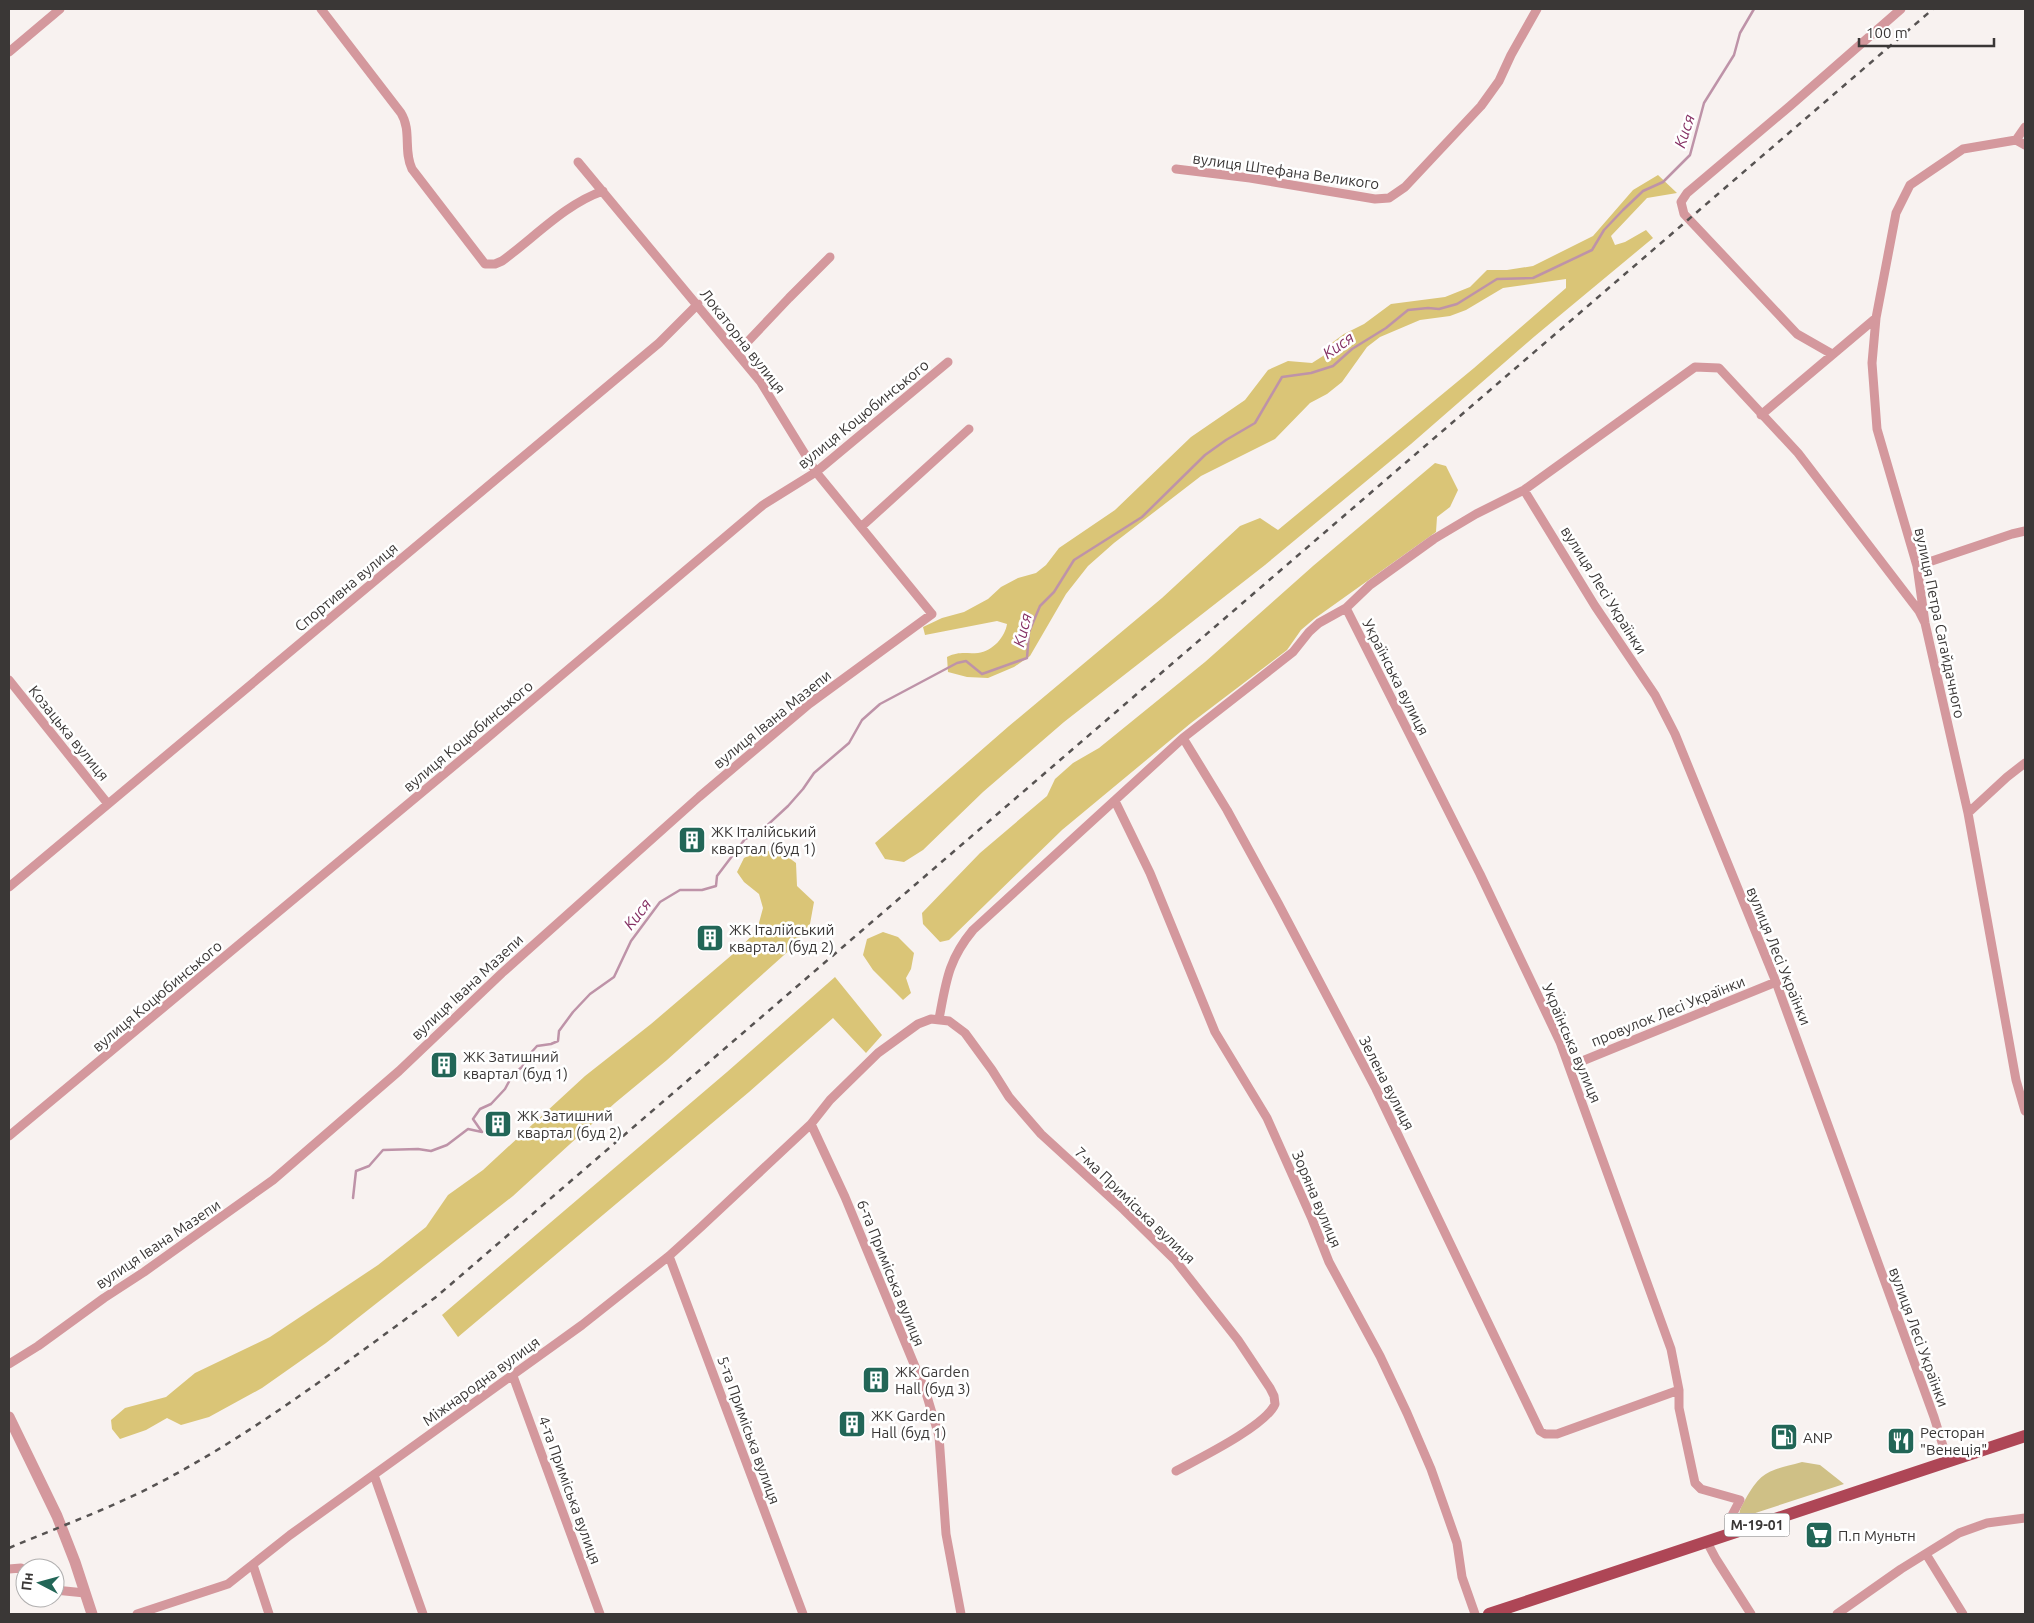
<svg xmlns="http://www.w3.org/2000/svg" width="2034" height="1623" viewBox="0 0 2034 1623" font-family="Ubuntu,sans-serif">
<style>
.green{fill:#cfc086}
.forest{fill:#dac577}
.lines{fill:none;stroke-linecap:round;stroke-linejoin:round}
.stream{stroke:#be93a8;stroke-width:2.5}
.minor{stroke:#d4989d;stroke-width:9}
.tertiary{stroke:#d4989d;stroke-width:11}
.primary{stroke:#ae4656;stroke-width:12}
.rail{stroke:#575352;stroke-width:2.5;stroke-dasharray:6 6;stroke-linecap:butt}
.labels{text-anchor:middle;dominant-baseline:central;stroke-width:5;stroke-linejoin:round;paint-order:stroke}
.shield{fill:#fff;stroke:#757372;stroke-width:1}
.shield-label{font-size:14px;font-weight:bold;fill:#3a3736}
.street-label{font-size:15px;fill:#3a3736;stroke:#fff}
.poi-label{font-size:15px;fill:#3a3736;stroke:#fff;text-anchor:start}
.water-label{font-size:16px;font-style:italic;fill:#853063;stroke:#fff}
</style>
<rect width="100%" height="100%" fill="#f8f2f0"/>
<!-- green -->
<path class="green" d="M1802,1462L1820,1465L1844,1484L1740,1518C1738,1511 1742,1506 1745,1500C1762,1469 1770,1471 1802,1462Z"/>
<!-- forest -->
<path class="forest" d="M1658,175L1677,193L1647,198L1611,236L1615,245L1625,242L1646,230L1653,238L1535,336L1411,444L1265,565L1064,722L983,792L923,850L904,862L885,859L875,843L1009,726L1162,598L1240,526L1260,518L1278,530L1474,368L1566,288V279L1503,288L1466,310L1450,316L1420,320L1380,337L1367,347L1342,382L1327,394L1310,403L1275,439L1201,476L1114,543L1088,566L1066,594L1030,656L1014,667L988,678L967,677L948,672L947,657C960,651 965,654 978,653C993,651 1005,637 1007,624L997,621L925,635L923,627L942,618L964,612L988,599L1001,587L1018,578L1036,573L1046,565L1059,548L1115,510L1191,437L1245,400L1268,370L1288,361L1312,363L1323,356L1333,342L1344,334L1364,324L1391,304L1445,297L1470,287L1487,270H1507L1533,266L1593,236L1633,190Z
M1435,463L1446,466L1458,490L1450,507L1437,517L1436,532L1314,619L1301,630L1287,650L1191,723L1062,830L949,940L940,942L923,924L922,913L980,853L1047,796L1055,779L1073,763L1099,748L1205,662L1313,566Z
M758,851H780L796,863L797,886L814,902L810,924L793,947L667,1060L615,1103L513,1196L326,1343L262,1388L209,1417L181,1425L167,1418L146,1430L120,1439L112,1429L111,1420L125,1408L166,1397L195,1373L270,1337L378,1265L426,1227L448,1195L483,1170L585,1076L651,1024L740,948L757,930L763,908L759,894L744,882L737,872L744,858Z
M883,932L898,937L914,953L911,969L906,978L911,993L903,1000L873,970L863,955L867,939Z
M835,977L882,1035L866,1053L833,1018L749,1092L458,1337L442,1315L727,1072Z"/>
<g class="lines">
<!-- stream -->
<path class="stream" d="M353,1198L356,1171L369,1166L383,1150L418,1149L431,1151L447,1145L468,1129L482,1132L473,1119L480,1109L491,1104L505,1089L513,1074L522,1067L528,1056L537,1046L551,1044L558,1041L559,1031L573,1012L590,994L614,977L631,941L660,902L680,890H702L716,886L717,876L745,839L760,832L788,806L803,789L814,773L849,743L862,720L880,704L957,663L966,661L982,674L1027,658L1029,632L1040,606L1054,592L1074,560L1142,517L1205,455L1226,440L1255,423L1282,377L1311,373L1333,366L1352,349L1386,328L1408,310L1428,308L1439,309L1457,304L1497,279L1533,278L1592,250L1604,230L1623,210L1643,191L1663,182L1690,155L1704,103L1734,55L1740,33L1754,9"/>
<!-- minor -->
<path class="minor" d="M321,9L401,113C412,131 403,150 412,169L485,264H495L502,261C534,238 565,204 603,191
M9,52L60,9
M2025,127L2016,140L1963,149L1910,185L1896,213L1876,318L1872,363L1877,429L1917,566L1925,623L1968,813L2016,1080L2025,1111
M2016,140L2025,145
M1176,169L1250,178L1375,199L1389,198L1405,187L1481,106L1499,81L1511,55L1537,9
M737,353L789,298L830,257
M1832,354L1797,334L1684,214L1681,202L1687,193L1790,106L1901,9
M1761,415L1876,318
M1524,490L1595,606L1655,695L1675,734L1776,982L1934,1417L1948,1462
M861,527L969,429
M1917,566L2012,534L2025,531
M9,680L108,804
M1183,738L1227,810L1278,903L1376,1089L1540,1431L1545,1434H1557L1679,1390L1671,1349L1560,1042L1480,874L1346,608
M1115,801L1150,873L1215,1032L1267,1118L1312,1219L1329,1262L1380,1356L1407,1413L1431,1469L1450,1523L1457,1543L1462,1577L1475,1614
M1968,813L2007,777L2025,763
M9,887L659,343L698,304
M939,1019C946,982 948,960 973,930L1183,738L1293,652L1309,632L1319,623L1346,608L1370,585L1434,539L1476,514L1524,490L1695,367L1719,368L1798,453L1919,611L1925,623
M1570,1066L1776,982
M811,1124L845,1197L926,1393L939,1436L946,1534L961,1614
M9,1136L486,739L763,505L816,472L948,362
M669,1256L803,1614
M9,1364L38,1346L104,1298L144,1272L273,1180L399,1071L502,973L699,797L809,704L932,614L816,472L760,381L578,162
M513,1376L600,1614
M1679,1390V1408L1695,1483L1701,1489L1740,1500L1730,1519L1731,1534
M374,1475L423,1614
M1707,1542L1716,1559L1751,1614
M1926,1554L1963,1614
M253,1565L269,1614
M9,1569L21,1568L25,1576
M55,1590L85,1593
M137,1614L228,1584L290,1535L582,1325L669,1256L701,1227L811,1124L830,1100L878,1053L918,1024L931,1019L949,1021L965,1033L992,1070L1009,1097L1041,1134L1124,1210L1175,1260L1238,1340L1270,1388L1274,1396L1275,1404C1266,1426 1198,1459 1176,1471
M1837,1614L1901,1569L1959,1533L1987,1523L2025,1518"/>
<!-- tertiary -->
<path class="tertiary" d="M9,1417L57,1516L75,1562L92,1614"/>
<!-- primary -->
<path class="primary" d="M1489,1614L2025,1436"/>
<!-- rail -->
<path class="rail" d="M9,1548C63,1525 120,1505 172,1476C266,1425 350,1359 436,1297L1933,9"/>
</g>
<!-- icons -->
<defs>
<g id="building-square" transform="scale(1.4375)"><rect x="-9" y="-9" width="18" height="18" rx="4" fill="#226657" stroke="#fff"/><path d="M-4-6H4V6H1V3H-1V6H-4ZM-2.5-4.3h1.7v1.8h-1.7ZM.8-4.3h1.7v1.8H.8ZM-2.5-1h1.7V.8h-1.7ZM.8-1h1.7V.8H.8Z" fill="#fff"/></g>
<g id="fuel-square" transform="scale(1.4375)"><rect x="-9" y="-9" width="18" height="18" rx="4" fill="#226657" stroke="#fff"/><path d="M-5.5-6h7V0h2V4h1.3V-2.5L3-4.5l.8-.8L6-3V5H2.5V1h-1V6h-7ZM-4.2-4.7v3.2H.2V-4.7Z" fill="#fff"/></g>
<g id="restaurant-square" transform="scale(1.4375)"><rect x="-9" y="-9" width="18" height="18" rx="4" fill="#226657" stroke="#fff"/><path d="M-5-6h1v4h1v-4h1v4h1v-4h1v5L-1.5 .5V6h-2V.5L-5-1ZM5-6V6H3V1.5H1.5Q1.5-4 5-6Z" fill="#fff"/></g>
<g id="supermarket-square" transform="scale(1.4375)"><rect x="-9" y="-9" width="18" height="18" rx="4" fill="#226657" stroke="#fff"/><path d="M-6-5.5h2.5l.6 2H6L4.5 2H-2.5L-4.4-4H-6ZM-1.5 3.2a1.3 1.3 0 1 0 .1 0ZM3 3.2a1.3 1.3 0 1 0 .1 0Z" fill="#fff"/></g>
</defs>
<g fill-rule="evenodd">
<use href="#building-square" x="692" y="840"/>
<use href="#building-square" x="710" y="938"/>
<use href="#building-square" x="444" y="1065"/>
<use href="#building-square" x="498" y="1124"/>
<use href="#building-square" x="876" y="1380"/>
<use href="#building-square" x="852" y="1424"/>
<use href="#fuel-square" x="1784" y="1437"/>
<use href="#restaurant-square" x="1901" y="1441"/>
<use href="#supermarket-square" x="1819" y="1535"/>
</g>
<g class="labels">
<!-- shield labels -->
<rect class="shield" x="1724.5" y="1513.5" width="65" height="23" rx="4"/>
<g class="shield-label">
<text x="1757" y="1525">М-19-01</text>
</g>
<!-- street labels -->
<g class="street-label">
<text transform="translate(1286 171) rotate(8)">вулиця Штефана Великого</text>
<text transform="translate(743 341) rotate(52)">Локаторна вулиця</text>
<text transform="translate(863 414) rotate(-39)">вулиця Коцюбинського</text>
<text transform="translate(346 587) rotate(-40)">Спортивна вулиця</text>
<text transform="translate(1604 590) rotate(58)">вулиця Лесі Українки</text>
<text transform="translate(1940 623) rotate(78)">вулиця Петра Сагайдачного</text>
<text transform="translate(1396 677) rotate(63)">Українська вулиця</text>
<text transform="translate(772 719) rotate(-39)">вулиця Івана Мазепи</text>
<text transform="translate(69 733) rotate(51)">Козацька вулиця</text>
<text transform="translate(468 736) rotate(-40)">вулиця Коцюбинського</text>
<text transform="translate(1779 956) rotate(68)">вулиця Лесі Українки</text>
<text transform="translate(467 987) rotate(-43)">вулиця Івана Мазепи</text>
<text transform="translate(157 996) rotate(-40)">вулиця Коцюбинського</text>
<text transform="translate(1668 1011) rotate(-22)">провулок Лесі Українки</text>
<text transform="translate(1572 1043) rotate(67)">Українська вулиця</text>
<text transform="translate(1387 1083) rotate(63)">Зелена вулиця</text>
<text transform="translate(1317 1199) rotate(67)">Зоряна вулиця</text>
<text transform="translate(1135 1205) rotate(44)">7-ма Приміська вулиця</text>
<text transform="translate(158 1244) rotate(-34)">вулиця Івана Мазепи</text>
<text transform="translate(891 1273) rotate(68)">6-та Приміська вулиця</text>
<text transform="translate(1919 1337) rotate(70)">вулиця Лесі Українки</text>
<text transform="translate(481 1381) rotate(-36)">Міжнародна вулиця</text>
<text transform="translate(749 1430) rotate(70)">5-та Приміська вулиця</text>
<text transform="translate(570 1490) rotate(70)">4-та Приміська вулиця</text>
</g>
<!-- poi labels -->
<g class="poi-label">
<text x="711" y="831">ЖК Італійський<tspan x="711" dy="17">квартал (буд 1)</tspan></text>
<text x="729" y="929">ЖК Італійський<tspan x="729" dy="17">квартал (буд 2)</tspan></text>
<text x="463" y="1056">ЖК Затишний<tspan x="463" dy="17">квартал (буд 1)</tspan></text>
<text x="517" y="1115">ЖК Затишний<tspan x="517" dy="17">квартал (буд 2)</tspan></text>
<text x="895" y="1371">ЖК Garden<tspan x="895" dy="17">Hall (буд 3)</tspan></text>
<text x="871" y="1415">ЖК Garden<tspan x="871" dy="17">Hall (буд 1)</tspan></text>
<text x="1920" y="1432">Ресторан<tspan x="1920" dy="17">"Венеція"</tspan></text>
<text x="1803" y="1437">ANP</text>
<text x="1838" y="1535">П.п Муньтн</text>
</g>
<!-- water labels -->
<g class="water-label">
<text transform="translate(1684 131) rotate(-72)">Кися</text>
<text transform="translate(1338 345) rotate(-35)">Кися</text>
<text transform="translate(1022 630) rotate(-76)">Кися</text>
<text transform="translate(637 914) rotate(-52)">Кися</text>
</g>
</g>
<!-- border -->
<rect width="2034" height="1623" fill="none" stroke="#3a3736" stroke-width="20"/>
<!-- north arrow -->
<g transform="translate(40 1583) rotate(276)"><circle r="24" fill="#ffffff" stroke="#b0afaf"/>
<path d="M0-4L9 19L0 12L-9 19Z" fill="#226657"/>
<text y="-8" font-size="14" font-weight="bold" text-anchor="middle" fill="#3a3736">Пн</text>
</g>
<!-- scale -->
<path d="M1859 38v8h135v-8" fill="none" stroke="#3a3736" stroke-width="2.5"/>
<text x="1866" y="38" font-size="15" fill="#3a3736" stroke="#ffffff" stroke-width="4" paint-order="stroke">100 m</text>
</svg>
